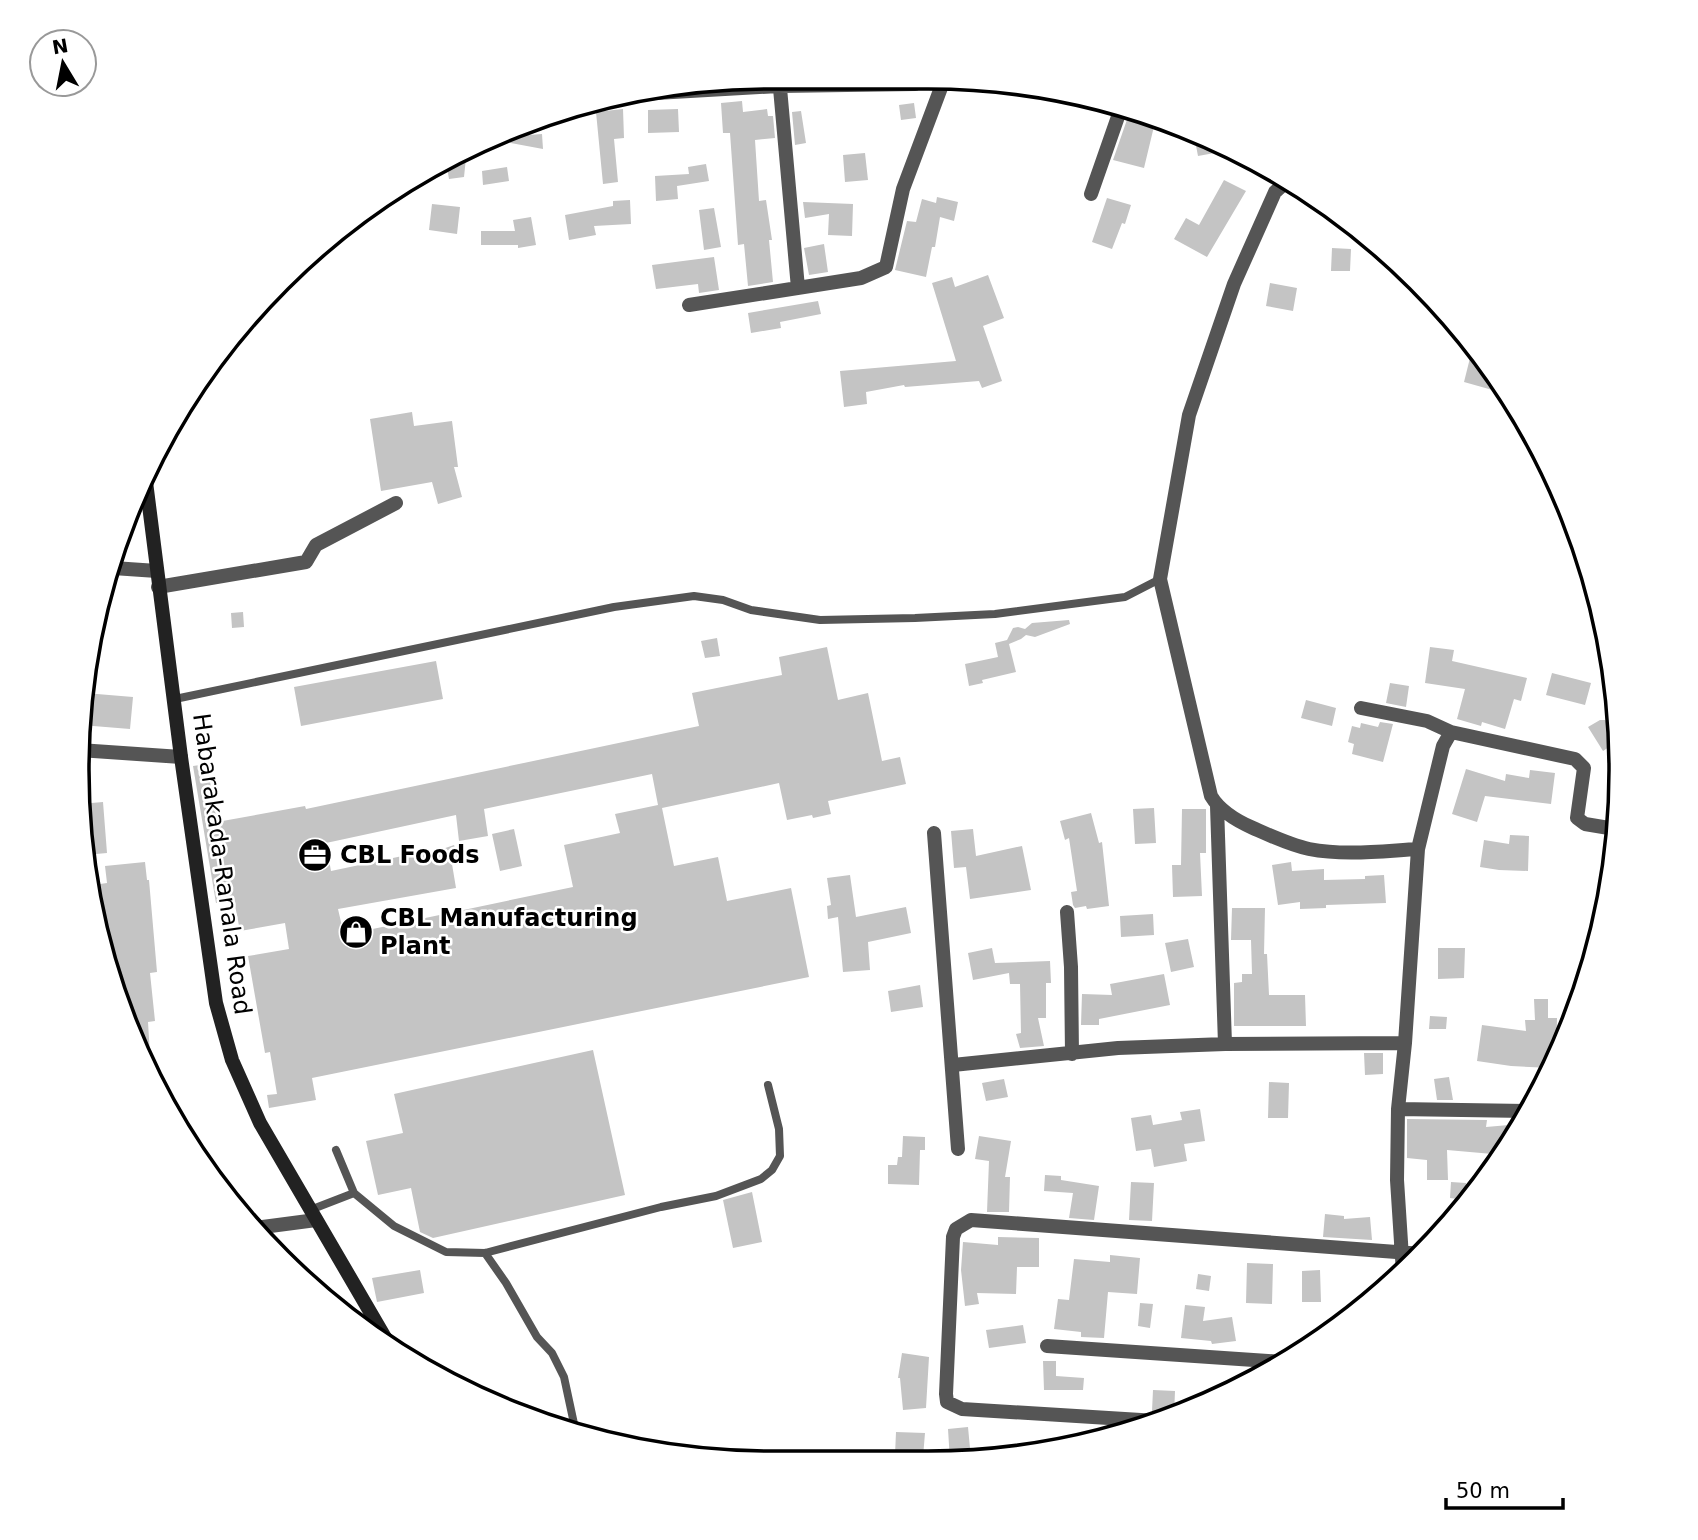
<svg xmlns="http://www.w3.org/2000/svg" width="1698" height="1540" viewBox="0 0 1698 1540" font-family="'DejaVu Sans',sans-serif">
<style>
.building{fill:#c4c4c4;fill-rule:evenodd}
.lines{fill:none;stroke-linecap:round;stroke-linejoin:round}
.lane{stroke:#555;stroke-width:8}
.street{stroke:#555;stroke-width:14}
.secondary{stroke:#222;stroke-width:14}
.labels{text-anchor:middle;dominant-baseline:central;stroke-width:5;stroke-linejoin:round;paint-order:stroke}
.poi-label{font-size:24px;font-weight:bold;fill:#000;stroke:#fff;text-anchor:start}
.street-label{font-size:24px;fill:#000;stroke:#fff}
.rim{fill:none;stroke:#000;stroke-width:3.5}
</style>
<rect width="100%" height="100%" fill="#fff"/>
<!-- building -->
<path class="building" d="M742,101L743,112L767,109L768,116H773L775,138L755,140L759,201L766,200L772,240H769L773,282L748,286L744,244L738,245L730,133H723L721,103Z
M914,103L916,118L901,120L899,105Z
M623,109L624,138L614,139L618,182L603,184L596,112Z
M678,109L679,132L648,133V110Z
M801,111L806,143L795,145L792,112Z
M1130,111L1156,118L1144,168L1113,160Z
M1193,130L1214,141L1231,150L1198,156Z
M542,134L543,149L500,141V137Z
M865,153L868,180L845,182L843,155Z
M466,158L464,177L449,179L446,161Z
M706,164L709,181L677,186L678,199L656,201L655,176L689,174L688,167Z
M507,167L509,181L483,185L482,171Z
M1224,180L1246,191L1207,257L1174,239L1186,218L1199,225Z
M937,197L958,202L954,221L940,217L935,247H932L926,277L895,270L907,221L916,222L922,199L936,203Z
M1107,198L1131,205L1125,224L1122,223L1112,249L1092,242Z
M630,200L631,224L594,226L596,235L569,240L565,215L613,206V201Z
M803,202L853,204L852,236L828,235L829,214L805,218Z
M432,204L460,207L457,234L429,230Z
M714,208L721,247L704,250L699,210Z
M531,217L536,245L518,248V245H481V231H515L513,220Z
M824,244L828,272L809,275L804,248Z
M1332,248L1351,249L1350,271H1331Z
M714,257L719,290L699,293L698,284L656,289L652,265Z
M988,275L1004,318L983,326L1002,381L982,388L979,381L905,387L904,385L866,392L867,404L844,407L840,371L956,361L932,283L952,277L955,287Z
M1270,283L1297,288L1293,311L1266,306Z
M818,301L821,314L780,322L781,328L751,333L748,313Z
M1471,354L1481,357L1499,379L1496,391L1464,382Z
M412,412L414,426L452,421L458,467H454L462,497L438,504L432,482L381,491L370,419Z
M243,612L244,627L232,628L231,613Z
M1069,620L1070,624L1035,637L1026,635L1021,639L1009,644L1016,672L982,680L983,683L969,686L965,664L998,657L995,643L1007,640L1013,628L1018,627L1025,629L1032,623Z
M717,638L720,656L705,658L701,641Z
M827,647L838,700L868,693L882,761L900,757L906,784L828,801L831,814L813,818L812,815L787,820L779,783L662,808L674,866L718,857L727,901L791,888L809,977L312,1078L316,1100L269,1108L267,1095L277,1094L270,1052L265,1053L248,956L289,949L285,923L240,931L234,900L216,903L193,766L207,764L217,822L305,806L306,809L699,726L692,693L782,675L779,657ZM652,774L658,805L615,814L620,833L564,845L573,887L344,935L338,909L456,888L452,864L460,861L454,845L431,853V850L331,871L326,843L456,815L459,841L488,836L484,809Z
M1430,647L1454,650L1452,661L1527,678L1521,701L1514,699L1505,729L1482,722L1481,726L1457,719L1465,689L1425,683Z
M436,661L443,699L301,726L294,687Z
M1552,673L1591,683L1585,705L1546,695Z
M1390,683L1409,686L1406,707L1386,703Z
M85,693L133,697L130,729L81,725Z
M1306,700L1336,708L1332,726L1301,718Z
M1600,720H1605L1618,741L1603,751L1588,727Z
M1380,722L1393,724L1383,762L1352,754L1354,744L1348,742L1352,726L1360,728L1361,723L1378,727Z
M1466,769L1505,781L1506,774L1529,778L1530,770L1555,773L1551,804L1485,796L1477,822L1452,814Z
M103,802L107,853L85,855L80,804Z
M1154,808L1156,843L1135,844L1133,809Z
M1182,809H1206V853H1200L1202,896L1173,897L1172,865H1181Z
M1091,813L1099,843L1102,842L1109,906L1087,909L1086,906L1075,908L1073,905L1071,892L1077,891L1069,838L1065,840L1060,821Z
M514,829L522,866L500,871L492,834Z
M973,829L976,856L1022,846L1031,890L970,899L966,867L954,868L951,831Z
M1510,835L1529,836L1528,871L1499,870L1480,867L1484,840L1509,844Z
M145,862L147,880H149L157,972L150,973L155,1021L148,1022L151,1072L147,1073L97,924L93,885L107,883L105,866Z
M1291,862L1292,871L1324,869V880L1365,879V876L1384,875L1386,903L1326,905V908L1300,909V902L1278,905L1272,865Z
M850,875L856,917L906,907L911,933L868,942L870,970L843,972L838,917L828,919L827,906L831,905L827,878Z
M1232,908H1265L1264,954H1267L1269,995H1305L1306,1026H1234V983L1242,982V974H1252L1251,940H1231Z
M1153,914L1154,935L1121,937L1120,916Z
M1188,939L1194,967L1171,972L1165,943Z
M992,948L995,963L1050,961L1051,983H1046V1018H1038L1044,1046L1020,1048L1016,1034L1021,1033L1020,984H1010L1009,973L973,980L968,953Z
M1438,948H1465L1464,978L1438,979Z
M1164,974L1170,1005L1099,1019V1025H1081L1082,994L1112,995L1110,984Z
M920,985L923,1007L891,1012L888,991Z
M1534,999H1548V1018H1557L1556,1059L1551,1068L1511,1066L1477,1061L1482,1025L1526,1031L1525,1020H1535Z
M1430,1016L1447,1017L1446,1029H1429Z
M593,1050L625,1195L433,1238L420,1232L411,1188L378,1195L366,1141L403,1133L394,1094Z
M1364,1053H1383V1074L1365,1075Z
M1449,1077L1453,1100H1437L1434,1079Z
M1004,1079L1008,1097L986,1101L982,1083Z
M1269,1082L1289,1083L1288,1118H1268Z
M1200,1109L1205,1141L1184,1144L1187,1161L1154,1167L1151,1149L1136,1151L1131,1118L1151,1115L1153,1125L1182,1120L1180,1112Z
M1407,1119L1487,1120L1486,1127L1509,1125L1511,1143L1504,1155L1447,1150L1448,1180H1427V1160L1407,1158Z
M903,1136L925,1137V1150H920L919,1185L888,1184V1165H897L898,1157H902Z
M979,1136L1011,1141L1005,1177H1010L1009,1212H987L989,1161L975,1159Z
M1045,1175L1061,1176V1180L1099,1186L1094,1220L1069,1218L1073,1193L1044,1191Z
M1131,1182L1154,1183L1152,1221L1129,1220Z
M1451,1182L1466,1183L1465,1200L1450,1198Z
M752,1192L762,1242L733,1248L723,1200Z
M1325,1214L1344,1216V1219L1370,1217L1372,1240L1323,1237Z
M998,1237L1039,1238V1267H1017L1016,1294L977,1293L979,1304L965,1306L961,1270L963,1242L998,1245Z
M1110,1255L1140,1258L1137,1294L1108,1292L1104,1338L1081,1337V1332L1054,1329L1058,1299L1069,1300L1074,1259L1110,1262Z
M1247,1263L1273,1264L1272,1304L1246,1303Z
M420,1270L424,1293L377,1302L372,1278Z
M1320,1270L1321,1302H1302V1271Z
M1198,1274L1211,1276L1209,1291L1196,1289Z
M1140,1303L1153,1304L1150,1328L1138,1326Z
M1185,1305L1205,1307L1203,1321L1232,1317L1236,1341L1212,1344L1211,1341L1181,1338Z
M1023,1325L1026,1343L989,1348L986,1330Z
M902,1353L929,1357L926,1408L903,1410L900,1378H898Z
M1043,1361H1056V1376L1084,1378L1083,1390H1044Z
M1153,1390L1175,1391L1174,1416L1166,1418L1162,1413L1152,1411Z
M968,1427L971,1459L950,1461L948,1429Z
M896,1432L925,1433L923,1457L895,1455Z"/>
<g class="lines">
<!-- lane -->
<path class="lane" d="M175,699L614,607L694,596L723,600L751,610L820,620L915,618L995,614L1125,597L1160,579
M336,1150L354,1193
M310,1210L354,1193L394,1226L446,1252L485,1253L661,1207L716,1196L761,1179L772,1170L780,1156L779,1129L768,1085
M485,1253L506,1283L537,1337L552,1353L564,1377L576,1433"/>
<!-- street -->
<path class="street" d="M779,77L798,288
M621,95L779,86L915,84
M1288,180L1275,192L1234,284L1189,415L1160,579L1211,796C1220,811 1237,821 1253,828C1271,836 1290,845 1309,849C1345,856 1382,851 1418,849L1443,746L1451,732L1575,759L1584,768L1577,818L1585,824L1615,829
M1091,194L1121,108
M689,305L861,278L886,267L903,189L942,85
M113,568L157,571
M158,587L306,562L316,545L396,503
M1361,708L1427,721L1451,732
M79,750L181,757
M1217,806L1225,1044
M934,833L958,1149
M1067,912L1071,967L1072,1054
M953,1065L1118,1048L1225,1044L1405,1043
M1398,1109L1528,1111
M255,1228L316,1220
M1403,1273L1397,1180L1398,1109L1405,1043L1418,849
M1047,1346L1283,1362
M1157,1421L962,1409L947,1402L946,1394L953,1237L956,1229L971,1220L1423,1254"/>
<!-- secondary -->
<path class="secondary" d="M145,474L181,757L216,1003L232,1060L260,1123L390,1346"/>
</g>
<!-- icons -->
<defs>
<g id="office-disc" transform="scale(1.75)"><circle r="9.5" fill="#000" stroke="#fff"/><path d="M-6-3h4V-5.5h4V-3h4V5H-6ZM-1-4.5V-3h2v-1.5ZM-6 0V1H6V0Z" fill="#fff"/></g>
<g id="shop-disc" transform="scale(1.75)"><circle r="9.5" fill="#000" stroke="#fff"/><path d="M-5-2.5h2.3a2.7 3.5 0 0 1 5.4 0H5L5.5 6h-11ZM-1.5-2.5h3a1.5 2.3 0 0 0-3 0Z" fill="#fff"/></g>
</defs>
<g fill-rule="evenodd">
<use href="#office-disc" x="315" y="855"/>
<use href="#shop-disc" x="356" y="932"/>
</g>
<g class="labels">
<!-- poi labels -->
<g class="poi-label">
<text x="340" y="855">CBL Foods</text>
<text x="380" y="918">CBL Manufacturing<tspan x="380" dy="28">Plant</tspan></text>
</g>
<!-- street labels -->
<g class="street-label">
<text transform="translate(222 864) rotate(82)">Habarakada-Ranala Road</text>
</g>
</g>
<!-- crop -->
<path d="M0 0H1698V1540H0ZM770 89H928A681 681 0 0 1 1609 770V770A681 681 0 0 1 928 1451H770A681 681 0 0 1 89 770V770A681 681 0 0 1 770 89Z" fill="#fff" fill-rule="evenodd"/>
<path class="rim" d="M770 89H928A681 681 0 0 1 1609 770V770A681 681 0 0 1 928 1451H770A681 681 0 0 1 89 770V770A681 681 0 0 1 770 89Z"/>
<!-- north arrow -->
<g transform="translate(63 63) rotate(350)"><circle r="33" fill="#ffffff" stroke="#999999" stroke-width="2"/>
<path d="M0-5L12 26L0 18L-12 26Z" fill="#000000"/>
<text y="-10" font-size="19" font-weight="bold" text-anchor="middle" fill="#000000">N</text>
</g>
<!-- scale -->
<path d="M1446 1498v10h117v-10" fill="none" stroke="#000000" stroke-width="3.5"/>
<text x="1456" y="1498" font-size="21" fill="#000000" stroke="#ffffff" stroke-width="5" paint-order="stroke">50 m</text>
</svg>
